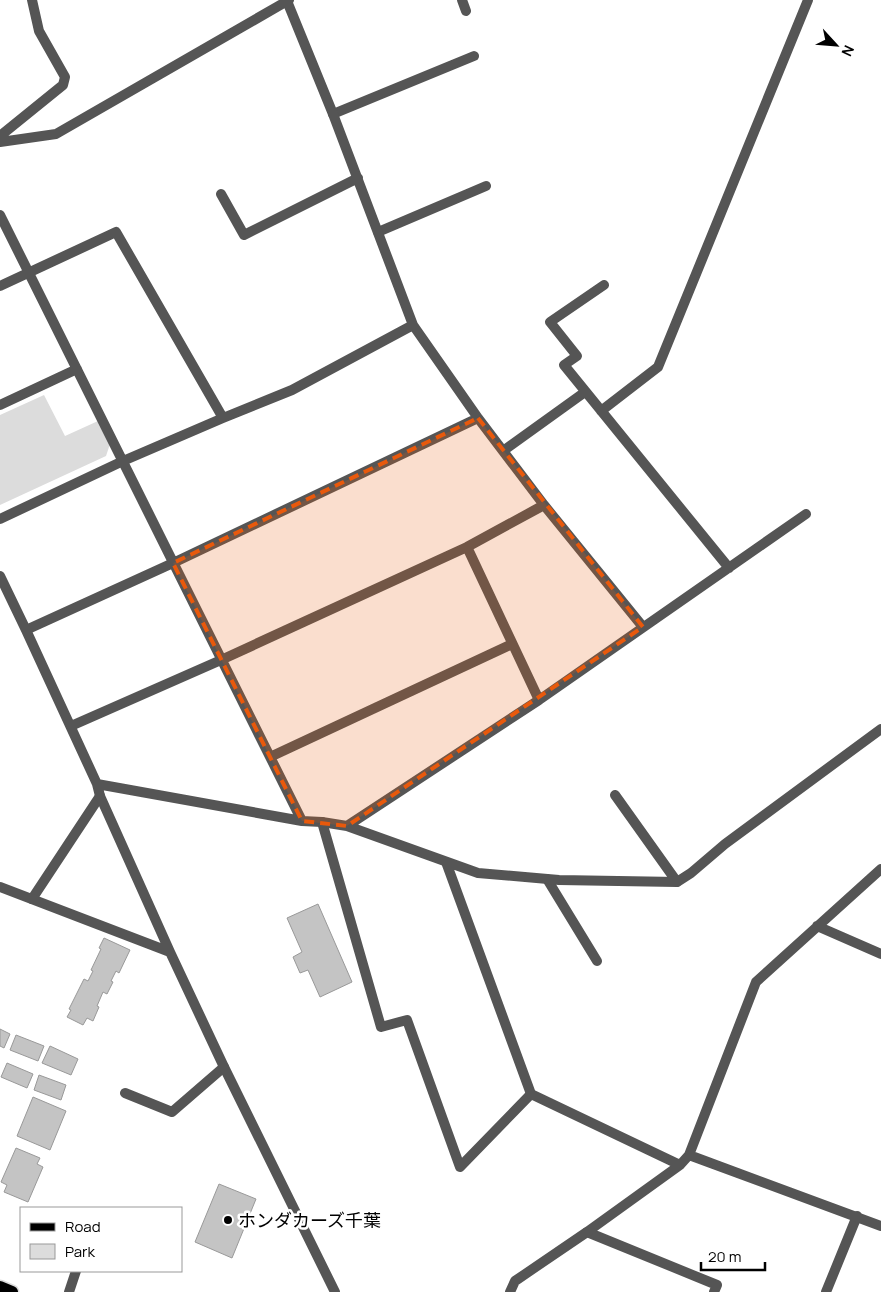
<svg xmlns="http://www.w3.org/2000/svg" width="881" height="1292" viewBox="0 0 881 1292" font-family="Manrope,'Noto Sans JP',sans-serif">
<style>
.green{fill:#dcdcdc}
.building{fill:#c4c4c4;stroke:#999}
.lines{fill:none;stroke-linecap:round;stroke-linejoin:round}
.primary-casing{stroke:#dbdbdb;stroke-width:15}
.service{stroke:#555;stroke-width:10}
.minor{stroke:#555;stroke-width:10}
.primary{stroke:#000;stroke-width:12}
.marked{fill:#e8590c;fill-opacity:0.2;stroke:#e8590c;stroke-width:4;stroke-dasharray:10 6;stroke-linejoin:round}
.poi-dot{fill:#000;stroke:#fff;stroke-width:2}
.labels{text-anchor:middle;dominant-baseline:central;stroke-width:5;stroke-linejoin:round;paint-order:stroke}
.poi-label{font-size:18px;fill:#000;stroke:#fff;text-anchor:start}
</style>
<rect width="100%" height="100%" fill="#fff"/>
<!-- green -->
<path class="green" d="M44,395L65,436L98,421L111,441L106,456L0,505V415Z"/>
<!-- building -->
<path class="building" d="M318,904L352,982L320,997L308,970L300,973L293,957L302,952L287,918Z
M104,938L130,950L119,973L116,971L111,981L113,982L107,994L103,992L97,1006L99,1007L93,1021L87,1018L83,1025L67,1017L71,1010L69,1009L84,979L88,981L93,971L91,970L101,949L99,948Z
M0,1029L10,1034L4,1048L0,1046Z
M16,1035L44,1046L38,1061L10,1050Z
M50,1046L78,1059L71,1075L42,1063Z
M7,1063L33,1074L27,1088L1,1077Z
M39,1075L66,1085L61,1100L34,1090Z
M33,1097L66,1111L50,1150L17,1136Z
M16,1148L40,1158L37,1164L43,1167L28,1202L4,1192L7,1185L1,1182Z
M219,1184L256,1199L232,1258L195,1242Z"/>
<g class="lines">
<!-- primary casing -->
<g class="primary-casing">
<path id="primary" d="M0,1287L12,1292"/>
</g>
<!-- service -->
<path class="service" d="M462,0L466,11
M333,114L474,56
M378,232L486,186
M615,795L677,882
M322,822L381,1027L407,1020L460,1167L531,1094
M547,879L597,961
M32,899L100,796
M125,1093L172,1112L224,1067
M587,1232L717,1285L714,1292
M69,1292L76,1271
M826,1292L857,1216"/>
<!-- minor -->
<path class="minor" d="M287,1L333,114L413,325L478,418L503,451L544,505L643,627
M0,136L63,85L65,77L39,31L32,0
M0,142L56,134L289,0
M221,194L244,235L358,178
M0,215L302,821
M604,285L550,322L577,356L564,365L729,568
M0,286L116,232L223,418
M0,405L77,369
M601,411L658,367L808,0
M503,451L585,392
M0,519L123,461L223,418L292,390L413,325
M467,547L539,700
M0,576L26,630L97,784L100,796L170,952L224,1067L335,1292
M26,630L173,563L478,418
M71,726L221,660L467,547L544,505
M270,757L512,644
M97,784L302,821L322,822L347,826L478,873L559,880L677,882L691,873L725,844L881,729
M347,826L539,700L806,514
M446,862L531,1094L680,1165
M0,887L170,952
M817,926L881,954
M689,1155L881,1226
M510,1292L515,1281L587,1232L680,1165L689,1155L756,982L881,869"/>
<!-- primary -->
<use href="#primary" class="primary"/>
</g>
<!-- marked area -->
<path class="marked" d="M478,418L643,627L347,826L302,821L173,563Z"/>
<!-- markers -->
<circle class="poi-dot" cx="228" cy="1220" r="5"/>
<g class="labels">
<!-- poi labels -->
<g class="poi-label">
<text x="238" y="1220">ホンダカーズ千葉</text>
</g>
</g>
<!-- legend -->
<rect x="20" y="1207" width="162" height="65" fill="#ffffff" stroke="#999999"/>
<rect x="30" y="1223" width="25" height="8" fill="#000000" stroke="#999999"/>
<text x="65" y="1232" font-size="15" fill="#000000">Road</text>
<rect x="30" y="1244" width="25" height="15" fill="#dcdcdc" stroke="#999999"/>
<text x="65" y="1257" font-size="15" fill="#000000">Park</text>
<!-- north arrow -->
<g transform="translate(836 45) rotate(116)" stroke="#ffffff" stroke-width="4" paint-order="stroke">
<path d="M0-4L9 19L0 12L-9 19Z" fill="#000000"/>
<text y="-8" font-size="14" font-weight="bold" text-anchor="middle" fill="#000000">N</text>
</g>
<!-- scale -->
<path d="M701 1262v8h64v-8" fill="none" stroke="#000000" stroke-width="2.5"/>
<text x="708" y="1262" font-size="15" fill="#000000" stroke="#ffffff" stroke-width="4" paint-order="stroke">20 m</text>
</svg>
